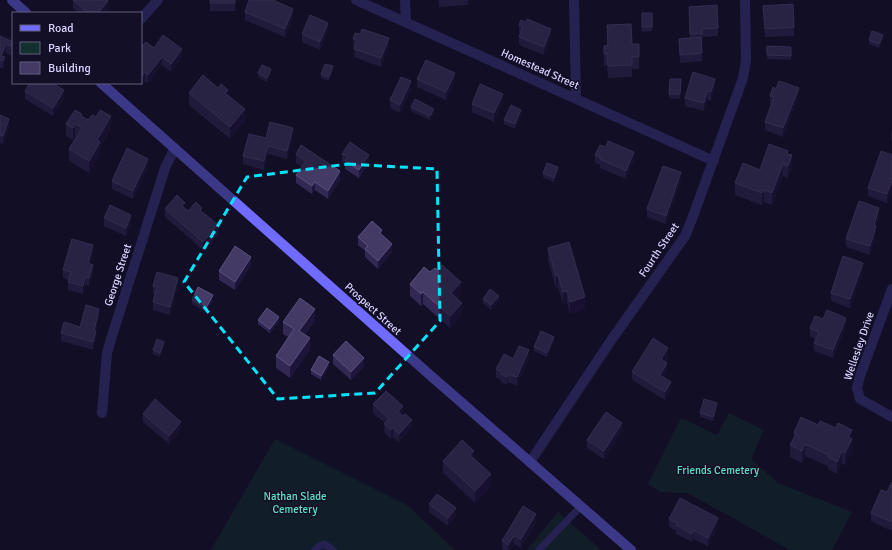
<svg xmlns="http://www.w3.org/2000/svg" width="892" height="550" viewBox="0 0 892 550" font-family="Signika,sans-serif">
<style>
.green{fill:#12302f}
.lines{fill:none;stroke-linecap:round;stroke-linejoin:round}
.lane{stroke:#3d3a85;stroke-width:7}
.street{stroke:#3d3a85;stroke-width:10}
.secondary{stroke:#6f6bff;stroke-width:10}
.wall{fill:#312854}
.shaded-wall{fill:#1d163a}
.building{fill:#433a66;stroke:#5a527e}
.marked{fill:none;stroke:#00e5ff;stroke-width:3;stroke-dasharray:8 5;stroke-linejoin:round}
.labels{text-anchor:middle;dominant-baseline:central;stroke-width:3;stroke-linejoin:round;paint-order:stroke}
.street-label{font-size:11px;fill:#d9d4ff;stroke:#130f26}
.park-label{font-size:11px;fill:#5fe0c0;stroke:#130f26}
</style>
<rect width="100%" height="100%" fill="#130f26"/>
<!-- green -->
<path class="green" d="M729,413L764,430L751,459L778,483L852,512L832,550H790L688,493L660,492L648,484L681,418L717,435Z
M275,439L407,505L455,550H211Z
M558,512L601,550H527Z"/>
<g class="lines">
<!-- lane -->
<path class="lane" d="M315,550L319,546L324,544L333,550
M539,550L581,506"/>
<!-- street -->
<path class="street" d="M356,0L714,161
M405,0L406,22
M574,0L576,98
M141,19L158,0
M892,289L860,376L857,388L860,399L892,417
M102,413L107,353L112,336L165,168L175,148
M530,462L612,339L685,236L692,219L743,78L746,60L745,0"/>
<!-- secondary -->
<path class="secondary" d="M12,0L26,13
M101,83L431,376L631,550"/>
</g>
<!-- wall -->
<path class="wall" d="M73,0L108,9L105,13H79L73,8Z
M210,0H235V11H210Z
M276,0V1L293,17L285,37L245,20V12Z
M439,0H468V5L439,7Z
M763,6L794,27V36L765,37Z
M689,7L718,28V36L702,37V42H701L702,61L680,63L679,39L690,38Z
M642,13H652V31L642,32Z
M519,25L551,37L544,55L519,45V37L521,34L519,33Z
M607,25L632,44L639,57V69H632V77L608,78L607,65L604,66V46L607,45Z
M328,31L320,50L302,42V34Z
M360,34L389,46L381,67L354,57L355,48L353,47V39Z
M0,36L13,42V56L6,53L4,57L5,66L3,69L0,68Z
M883,39L879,48L869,44V40Z
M767,46L791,47V60L767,59Z
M141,47L154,48L182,58L171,72L162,65L148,83L145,81L142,85L140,83H141Z
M333,70L329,81L321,78V74Z
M258,73H271L267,82L258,77Z
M417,79L455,82L446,100L417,87Z
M681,84L680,99L669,98V94Z
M715,87L711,101L707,99L704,111L685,106V98Z
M776,89L799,96L783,137L765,130V122L772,104H770V96Z
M411,90L400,113L390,108V100Z
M25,91L64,98L53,116L25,99Z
M189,93L228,95L245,121L230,139L189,105Z
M503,102L494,122L472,112V104Z
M411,107L434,113L430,120L411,111Z
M521,114L515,129L504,124V120Z
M0,115L9,127L3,144L0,143Z
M82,116L88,120L111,128L100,147V154L89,173L69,161V149L76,137L75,136L73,140L66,136V124Z
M892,131V141H891V133Z
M293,136L287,159L268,154L264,170L243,164V156L266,138Z
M296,154L340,180L328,199L315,190L312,194L296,183V175L302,167L296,163Z
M342,154L369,163L359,178L345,169V164L342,162Z
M788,154L792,167L788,178L783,176L772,205L764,202L762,205L735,195V183Z
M595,155L634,160L626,179L600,168V165L595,163Z
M892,155L887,203L868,196V188Z
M148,167L133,199L112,189V181Z
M558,171L554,182L543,177V173Z
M681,180L666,224L647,217V209Z
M165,209H185L188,211L202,212L218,234L203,250L165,217Z
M879,216L876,225V234L870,255L846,247V239Z
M104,218L131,223L126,236L104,226Z
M382,235L392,252L378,269L365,257V251L358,245V237Z
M548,248L585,309L570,314L567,303L563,304L558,287L556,288L548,260Z
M93,253L90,264L93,273L89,286L85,285L83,294L68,290V282L69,280L63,278V270Z
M251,265L235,290L219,280V271Z
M863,271L850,308L831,301V293Z
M430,272L461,294L457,299L462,315L450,328L423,304L421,306L410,296V284Z
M153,286L178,287L170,315L153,310V302L155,295L153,294Z
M213,299L206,312L192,304V300Z
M483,299L499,300L491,310L483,303Z
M99,317L96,331V339L93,350L61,341V333L80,327Z
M823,319L846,326L833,358L814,351V343L816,339L810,337V328Z
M258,320L279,321L270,333L258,324Z
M315,321L305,335L310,350L290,378L276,368V356L288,337L283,334V322Z
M554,342L547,357L534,351V347Z
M164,346L160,357L153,354V350Z
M333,355L364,366L351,380L333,364Z
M668,356L665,362L667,371L664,377L671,390L665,400L632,380V372Z
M513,359H529L517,386L508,382L507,385L501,382V380L496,377V369Z
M329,366L321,380L311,374V370Z
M373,404L403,415L402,416L412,428L399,442L393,437L391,439L384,432L385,423L373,413Z
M717,407L713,421L700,417V413Z
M143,414L181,430L169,444L143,422Z
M836,428L852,430V451L845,465L842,463L837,474L828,469V466L805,456L802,463L790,457V445L794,438V433Z
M622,431L604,459L587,448V440Z
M474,458L491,486L475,503L443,473V461Z
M892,482V531L871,521V513L887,492Z
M429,504L456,516L448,526L429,512Z
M669,519L718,526L708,546L693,539L692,542L676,534V531L669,527Z
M536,523L521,548L514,544L510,550H503L502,549V541Z"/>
<!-- shaded-wall -->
<path class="shaded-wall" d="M108,1V9L105,13H98Z
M293,9V17L285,37V29Z
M328,23V31L320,50V42Z
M551,29V37L544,55V47Z
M883,35V39L879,48V44Z
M389,38V46L381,67V58Z
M6,44V53L2,61L1,56Z
M182,49V58L171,72V64Z
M5,57V66L3,69V61Z
M162,57V65L148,83V75Z
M333,66V70L329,81V77Z
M271,69V73L267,82V78Z
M145,72V81L142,85V76Z
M455,73V82L446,100V92Z
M715,79V87L711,101V92Z
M411,81V90L400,113V105Z
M799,88V96L783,137V128Z
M64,90V98L53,116V108Z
M228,90V102L225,93Z
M707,91V99L704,111V103Z
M503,94V102L494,122V113Z
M245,109V121L230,139V127Z
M434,109V113L430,120V116Z
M521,110V114L515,129V124Z
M111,116V128L100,147V154L89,173V161L97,140Z
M9,119V127L3,144V136Z
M75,124V136L73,140V128Z
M293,128V136L287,159V151Z
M268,146V154L264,170V161Z
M634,152V160L626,179V171Z
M369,155V163L359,178V170Z
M792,155V167L788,178V166Z
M148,159V167L133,199V191Z
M783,164V176L772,205V193Z
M558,167V171L554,182V178Z
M340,171V180L328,199V191Z
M681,172V180L666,224V216Z
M892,181V190L887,203V194Z
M315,182V190L312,194V186Z
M764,190V202L762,205V193Z
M185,203V211L182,206Z
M879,208V216L874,233V225Z
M131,215V223L126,236V228Z
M218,225V234L203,250V242Z
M876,226V234L870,255V246Z
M392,244V252L378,269V261Z
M93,245V253L88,272V263Z
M251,257V265L235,290V282Z
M863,263V271L850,308V299Z
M93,265V273L89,286V278Z
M558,275V287L556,288V276Z
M85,277V285L83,294V286Z
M178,278V287L170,315V307Z
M461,282V294L451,305V293Z
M567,291V303L563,304V292Z
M423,292V304L421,306V294Z
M213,295V299L206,312V308Z
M499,296V300L491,310V305Z
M585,297V309L570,314V302Z
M462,303V315L450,328V316Z
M99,309V317L94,339V331Z
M315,309V321L299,343V331Z
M279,317V321L270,333V329Z
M846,318V326L833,358V350Z
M96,331V339L93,350V342Z
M554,337V342L547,357V353Z
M310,338V350L290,378V366Z
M164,342V346L160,357V353Z
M668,348V356L661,367V359Z
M529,350V359L517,386V377Z
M364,358V366L351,380V372Z
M329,362V366L321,380V376Z
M667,363V371L660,383V375Z
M508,374V382L507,385V377Z
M671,382V390L665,400V392Z
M717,403V407L713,421V417Z
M403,406V415L398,420V412Z
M412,420V428L399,442V434Z
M181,422V430L169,444V436Z
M622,423V431L604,459V451Z
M393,428V437L391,439V430Z
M852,430V451L845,465V453L848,437Z
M805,444V456L802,463V451Z
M474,451V463L470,455Z
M842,451V463L837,474V462Z
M491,474V486L475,503V491Z
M456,508V516L448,526V518Z
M536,514V523L521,548V539Z
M718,518V526L708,546V538Z
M693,530V539L692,542V534Z
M514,536V544L510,550H508V545Z"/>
<!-- building -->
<path class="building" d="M73,0H107L108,1L98,13H88Z
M210,0H235V3H210Z
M249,0H275V1L293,9L285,29L245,12Z
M793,4L794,27L765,29L763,6Z
M717,5L718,28L702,29V34H690L689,7Z
M642,13H652V27H642Z
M310,15L328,23L320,42L302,34Z
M527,19L551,29L544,47L519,37L523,27L519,25L521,20L526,22Z
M631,24L632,44H639V57H632V65L608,66L607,53L604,54V46L608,45L607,25Z
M362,29L389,38L381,58L354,49L357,40L353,39L355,33L360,34Z
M872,31L883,35L879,44L869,40Z
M163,35L182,49L171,64L162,57L148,75L145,72L142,76H141V52L143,49L141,47L146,42L154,48Z
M0,36L13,42V47L6,44L1,56L5,57L3,61L0,60Z
M701,37L702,53L680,55L679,39Z
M767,46L791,47V56L767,55Z
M426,60L455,73L446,92L417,79Z
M325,64L333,66L329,77L321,74Z
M262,65L271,69L267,78L258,73Z
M693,72L715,79L711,92L707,91L704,103L685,98Z
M203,75L218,88L221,84L228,90L225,93L245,109L230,127L189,93Z
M401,77L411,81L400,105L390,100Z
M670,79H681L680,94H669Z
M779,81L799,88L783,128L765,122L774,97L770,96L773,87L776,89Z
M30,83H52L64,90L53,108L25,91Z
M480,84L503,94L494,113L472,104Z
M415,99L434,109L430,116L411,107Z
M511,105L521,110L515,124L504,120Z
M75,110L82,114L81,116L88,120L92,115L96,117L100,110L111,116L97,140L100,142L89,161L69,149L82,128L75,124L73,128L66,124Z
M0,115L9,119L3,136L0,135Z
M270,122L293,128L287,151L268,146L264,161L243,156L249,134L266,138Z
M608,141L634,152L626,171L600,159V157L595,155L600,145L606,147Z
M350,142L369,155L359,170L345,161L348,157L342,154Z
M769,144L788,151L787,154L792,155L788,166L783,164L772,193L764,190L762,193L735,183L743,163L760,170Z
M301,145L340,171L328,191L315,182L312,186L296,175L306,161L296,154Z
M127,148L148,159L133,191L112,181Z
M881,151L892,155V181L887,194L868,188Z
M547,163L558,167L554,178L543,173Z
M663,166L681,172L666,216L647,209Z
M177,195L185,203L182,206L188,211L196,202L202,208L200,210L218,225L203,242L165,209Z
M859,201L879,208L874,225L876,226L870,246L846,239Z
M110,205L131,215L126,228L104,218Z
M372,221L382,230L380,233L392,244L378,261L365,249L368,246L358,237Z
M72,239L93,245L88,263L93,265L89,278L85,277L83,286L68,282L71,272L63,270Z
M569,242L585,297L570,302L567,291L563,292L558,275L556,276L548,248Z
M235,246L251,257L235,282L219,271Z
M843,256L863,263L850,299L831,293Z
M442,265L461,282L451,293L462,303L450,316L423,292L421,294L410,284L424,267L430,272L435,268L438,270Z
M157,272L178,278L170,307L153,302L157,287L153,286Z
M198,287L213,295L206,308L192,300Z
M490,289L499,296L491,305L483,299Z
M300,298L315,309L299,331L310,338L290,366L276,356L294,329L283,322Z
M86,305L99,309L94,331H96L93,342L61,333L64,322L80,327Z
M267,308L279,317L270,329L258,320Z
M827,310L846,318L833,350L814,343L819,332L810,328L815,316L823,319Z
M541,331L554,337L547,353L534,347Z
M653,338L668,348L661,359L667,363L660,375L671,382L665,392L632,372Z
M157,339L164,342L160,353L153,350Z
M346,341L364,358L351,372L333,355Z
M519,346L529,350L517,377L508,374L507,377L501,374L502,372L496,369L504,354L513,359Z
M319,356L329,362L321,376L311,370Z
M386,391L403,406L398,412L403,416L405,414L412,420L399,434L393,428L391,430L384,424L389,419L373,404Z
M155,399L181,422L169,436L143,414Z
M704,399L717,403L713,417L700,413Z
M606,412L622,423L604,451L587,440Z
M801,417L818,425L820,421L836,428L838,423L852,430L848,437L852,439L845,453L842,451L837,462L828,457L829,455L805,444L802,451L790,445L796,434L794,433Z
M462,440L474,451L470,455L491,474L475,491L443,461Z
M892,482V522L871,513L881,490L887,492Z
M437,494L456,508L448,518L429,504Z
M680,498L718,518L708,538L693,530L692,534L676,525L677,523L669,519Z
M523,506L536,514L521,539L514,536L508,545L502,541Z"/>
<!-- marked area -->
<path d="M0 0H892V550H0ZM348,164L437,169L440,321L375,393L278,399L184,282L247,177Z" fill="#130f26" fill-opacity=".55" fill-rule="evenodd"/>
<path class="marked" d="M348,164L437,169L440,321L375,393L278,399L184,282L247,177Z"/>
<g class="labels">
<!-- street labels -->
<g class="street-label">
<text transform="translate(540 69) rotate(24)">Homestead Street</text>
<text transform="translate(659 250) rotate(-56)">Fourth Street</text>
<text transform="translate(118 275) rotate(-72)">George Street</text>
<text transform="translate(373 309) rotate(42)">Prospect Street</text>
<text transform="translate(859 346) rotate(-71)">Wellesley Drive</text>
</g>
<!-- park labels -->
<g class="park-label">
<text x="718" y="470">Friends Cemetery</text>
<text x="295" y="496">Nathan Slade<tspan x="295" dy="13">Cemetery</tspan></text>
</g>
</g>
<!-- legend -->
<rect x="12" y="12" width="130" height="72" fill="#130f26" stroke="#625e7d"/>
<rect x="20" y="25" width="20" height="6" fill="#6f6bff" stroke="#625e7d"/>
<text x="48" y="32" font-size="12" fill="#d9d4ff">Road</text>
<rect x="20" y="42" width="20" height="12" fill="#12302f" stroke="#625e7d"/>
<text x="48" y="52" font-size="12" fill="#d9d4ff">Park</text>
<rect x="20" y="62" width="20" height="12" fill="#433a66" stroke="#625e7d"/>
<text x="48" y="72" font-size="12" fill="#d9d4ff">Building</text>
</svg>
